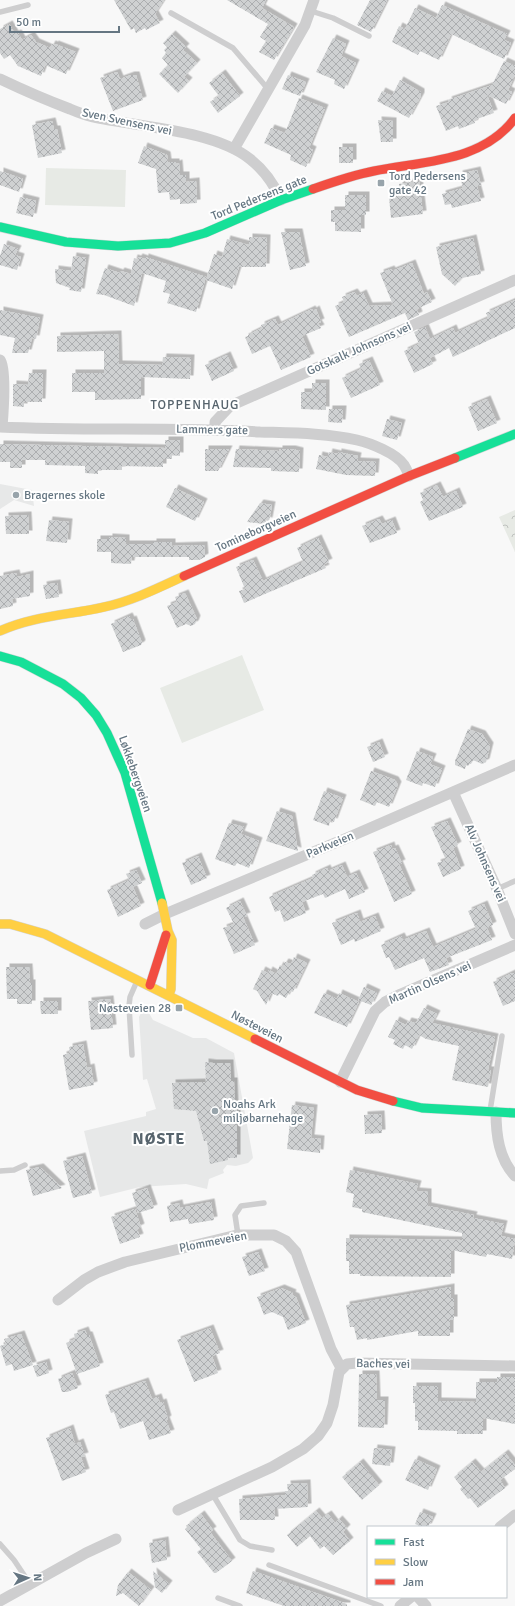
<svg xmlns="http://www.w3.org/2000/svg" width="515" height="1606" viewBox="0 0 515 1606" font-family="Signika,sans-serif">
<style>
.built{fill:#e7e8e8}
.forest{fill:url(#forest-crowns)}
.pitch{fill:#e7eae5}
.building{fill:url(#building-cross-hatch);filter:url(#shadow)}
.lines{fill:none;stroke-linecap:round;stroke-linejoin:round}
.fast-casing{stroke:#d4d5d6;stroke-width:10}
.slow-casing{stroke:#d4d5d6;stroke-width:10}
.jam-casing{stroke:#d4d5d6;stroke-width:10}
.lane{stroke:#cececf;stroke-width:5.5}
.street{stroke:#cececf;stroke-width:11}
.fast{stroke:#16e098;stroke-width:9}
.slow{stroke:#ffcf43;stroke-width:9}
.jam{stroke:#f24e42;stroke-width:9}
.poi-dot{fill:#98a4ab;stroke:#fff;stroke-width:1.5}
.labels{text-anchor:middle;dominant-baseline:central;stroke-width:4;stroke-linejoin:round;paint-order:stroke}
.street-label{font-size:12px;fill:#657682;stroke:#fff}
.poi-label{font-size:12px;fill:#657682;stroke:#fff;text-anchor:start}
.neighbourhood-label{font-size:13px;letter-spacing:1px;fill:#57646d;stroke:#fff}
.district-label{font-size:16px;font-weight:bold;letter-spacing:1px;fill:#57646d;stroke:#fff}
</style>
<defs>
<pattern id="forest-crowns" width="20" height="18" patternUnits="userSpaceOnUse"><rect width="20" height="18" fill="#e7eae5"/><path d="M2 6a3 3 0 1 1 6 0M12 15a3 3 0 1 1 6 0" fill="none" stroke="#bfc2bf"/></pattern>
<pattern id="building-cross-hatch" width="8" height="8" patternUnits="userSpaceOnUse"><rect width="8" height="8" fill="#cfd1d2"/><path d="M0 0l8 8M0 8l8-8" fill="none" stroke="#acaeb0"/></pattern>
<filter id="shadow"><feDropShadow dx="3.5" dy="-3.5" stdDeviation="0" flood-color="#0004"/></filter>
</defs>
<rect width="100%" height="100%" fill="#f8f8f8"/>
<!-- built -->
<path class="built" d="M0,484L32,490L34,506L14,500L0,509Z
M146,1008L153,1020L193,1038H206L234,1053L253,1158L248,1163L236,1166L227,1165L223,1170L224,1173L209,1179L207,1189L186,1184L140,1187L100,1197L84,1131L146,1116V1112L156,1109L147,1079L143,1080L142,1062L139,1017L142,1011Z"/>
<!-- forest -->
<path class="forest" d="M515,510V552L499,517Z"/>
<!-- pitch -->
<path class="pitch" d="M46,168L126,170L125,207L45,205Z
M242,655L264,710L182,743L160,688Z"/>
<!-- building -->
<path class="building" d="M114,0H164L155,14L160,23L146,30L145,28L136,33L134,28L131,30Z
M227,0H266L262,8L294,27L274,60L259,52L266,41L260,37L268,24Z
M370,0H387L371,32L357,25Z
M442,5L507,34L504,40L511,43L504,59L451,34L439,60L420,51L418,55L392,42L399,26L405,29L415,8L436,18Z
M9,24L15,34L18,33L22,40L31,35L36,42L50,48L52,44L55,45V44L76,52L66,74L45,65L41,76L18,66L10,55L4,59L0,53V29Z
M172,34L186,47L183,50L197,63L184,77L189,81L178,93L159,74L168,65L162,58L166,53L164,50L167,47L163,43Z
M333,38L346,44L341,56L356,63L344,89L334,84L335,80L316,72Z
M504,61L515,66V75L508,90L512,92L506,104L487,95L494,113L474,120L475,123L459,129L458,126L446,131L436,106L449,102L448,100L492,85Z
M117,72L120,79L131,75H136L143,100L113,111L100,78Z
M222,73L240,96L218,113L210,102L219,96L209,83Z
M288,75L306,82L300,96L282,89Z
M400,80L421,92V96L409,118L377,101L382,91L392,96Z
M299,98L325,108L309,148L313,150L306,167L290,160L291,155L264,143L271,128L285,133Z
M378,120L393,121V142H381Z
M52,121L54,129H57L62,153L38,158L32,125Z
M144,146L167,155L168,162H176V164L179,163L180,175H186V182L196,181L197,203L180,204V199L170,200L169,192L158,193L156,169L138,163Z
M339,147H353V163H339Z
M477,170L481,185L477,186L481,201L452,208L451,204L445,205L442,194L463,188L459,174Z
M0,171L23,179L19,192L0,185Z
M419,181L423,214L391,218L389,197L400,195L399,184Z
M345,195H366V215H361V232L335,231V222H331V210H345Z
M20,197L36,201L33,217L16,213Z
M281,232H299L306,266L290,270Z
M249,237L267,238L266,267H239L232,289L206,280L214,254L222,257L227,239L249,245Z
M473,238L481,274L462,278L455,286L442,274L436,247Z
M4,244L18,249L15,255L21,257L17,270L0,265V256Z
M73,256L86,258L81,292L69,290L70,288L56,283L55,269L71,271Z
M139,257L145,259V257L206,277L196,312L167,303L170,294L163,292L166,281L142,273L134,306L104,295L96,294L105,268L120,273L121,271L131,274L134,258L138,259Z
M412,263L424,294L427,292L432,302L417,309L419,315L408,320L405,313L349,337L335,306L344,302L342,297L354,292L357,296L363,293L369,306L393,305L380,273L391,269L392,271Z
M515,300V328L453,357L449,348L430,358L433,364L414,373L404,351L419,344L414,332L425,327L430,339L453,328L455,333L488,318L486,313Z
M312,309L313,311L316,309L321,322L318,323L321,328L302,336L311,357L281,370L270,346L252,354L245,337L248,336V335L262,328L261,325L275,319L278,325Z
M0,310L40,318L36,339L32,338L28,353H12L15,338L0,335Z
M118,334L119,364L162,365L163,357L191,358L190,379L141,377V399L95,400V392H72V373H104V351L57,352V336Z
M227,355L234,371L212,381L205,365Z
M369,360L380,385L351,398L342,378L361,369L359,364Z
M29,373H43L42,402H24V407L13,406V384L28,385Z
M312,383H326V410L301,409V392H312Z
M487,399L497,423L478,431L468,407Z
M329,409H343L342,423L328,422Z
M387,419L402,423L397,440L382,436Z
M165,440H180V456L172,455V459H163V467L122,466V470H98V474L85,473V466L45,465V460H22V468H10V462H0V444L165,448Z
M205,449H229L218,471H205Z
M236,449L279,451V449H292L300,451L299,472L271,471V468L233,467Z
M329,452L338,454V452L358,456L357,461L376,462L375,476L346,475L316,469L319,455L328,457Z
M437,485L443,497L456,491L463,507L429,521L420,502L423,500L420,493Z
M175,488L204,502L195,521L166,507Z
M260,503L272,505L269,521L266,520L265,524L247,522Z
M28,515L29,534H6L5,516Z
M379,519L382,524L392,520L397,533L370,543L362,526Z
M49,520L69,522L67,543L46,541Z
M109,537L126,538V544H153V542H172V546L204,545L205,557L199,560H189V557H132L131,564L111,563V552H97V539H109Z
M318,538L329,562L324,564L326,568L244,603L239,591L245,589L236,567L253,560L263,581L303,562L297,548Z
M16,573L17,577L30,574V596L12,599L13,606L0,609V576Z
M57,583L59,597L46,599L43,585Z
M185,593L197,619L195,624L191,626L186,624L177,628L167,606L177,602L175,597Z
M129,616L131,620L133,619L142,643L141,645L123,652L111,624Z
M468,729L482,734L490,746L486,762L482,764L473,760L471,764H469L468,766L466,765L465,769L455,765V761Z
M379,742L385,757L373,762L367,747Z
M417,751L433,757L430,764L442,769L435,787L423,783L422,786L406,780Z
M371,771L395,780L398,785L389,807L377,802L375,806L360,800Z
M324,791L343,798L334,822L330,820L329,826L313,820Z
M277,811L292,816L298,851L266,841Z
M447,821L458,845L453,848L461,869L443,877L437,863L446,860L431,827Z
M229,823L244,827L241,834L259,841L249,868L237,863L235,866L215,859Z
M391,845L392,849L395,848L402,863L399,864L412,894L394,902L373,852Z
M198,856L207,878L191,885L182,863Z
M342,865L347,877L356,873L365,892L349,899L345,889L325,898L323,894L302,902L306,913L284,922L280,910L275,912L269,897L313,878L312,875L316,873L327,868L328,871Z
M136,870L142,883L133,887L141,906L118,917L107,890L129,880L126,874Z
M240,901L247,916L243,917L255,945L234,954L223,928L234,924L226,908Z
M484,904L493,925L487,928L492,940L446,958L449,965L430,972L424,958L395,970L389,957L386,958L381,945L401,936L403,940L426,931L433,947L476,929L468,911Z
M357,913L360,922L375,916L381,931L355,942L354,939L341,945L332,923Z
M294,957L307,963L293,992L290,991L286,998L279,994L278,996L271,993L266,1005L257,991L253,989L262,970L268,973L269,970L276,974L280,965L282,967L285,962L291,964Z
M6,967H29L30,983H32V1004H17V999H7Z
M512,973H515V1001L503,1006L493,982Z
M364,987L377,993L371,1005L358,1000Z
M324,993L337,999L339,993L359,1002L347,1027L314,1013Z
M110,999L113,1028L91,1030L88,1001Z
M40,1001H58V1014H41Z
M424,1008L437,1014L432,1023L495,1037L488,1070H491L488,1087L452,1080L459,1046L426,1039L419,1035L412,1049L405,1045L403,1049L393,1044L395,1040L388,1037L396,1020L406,1025L408,1021L416,1023Z
M83,1044L87,1068L91,1067L94,1085L69,1090L63,1055L70,1053L69,1047Z
M205,1062L213,1063H230L231,1081H234L235,1109H237V1158H228V1160L210,1164L207,1141H204L196,1111L174,1109L172,1083L206,1082Z
M292,1105L314,1108L311,1138L321,1139L320,1153L287,1149Z
M381,1114L382,1133L365,1134L364,1115Z
M82,1156L92,1193L73,1198L63,1161Z
M40,1167L62,1188L33,1196L26,1170Z
M350,1170L418,1184L416,1191L428,1192V1206L474,1215L473,1218L504,1224L501,1236L515,1239L512,1259L487,1254L486,1257L451,1250V1277L360,1276V1274H349V1261H346V1238L462,1240V1233L362,1212V1209L352,1207L354,1194L346,1192Z
M147,1188L154,1208L138,1213L132,1193Z
M211,1202L214,1220L189,1224L188,1219L170,1222L167,1206L179,1203L180,1208Z
M135,1209L141,1227L137,1229L140,1237L120,1244L111,1217Z
M258,1252L265,1271L249,1276L242,1257Z
M451,1287V1298H454V1320H450V1336H418V1331L367,1340V1338L357,1340L354,1327H350L346,1305Z
M281,1288L293,1293L292,1295L296,1297L306,1323L288,1330L283,1317L272,1312L264,1315L257,1297Z
M210,1328L220,1353L212,1356L218,1373L194,1382L177,1340Z
M85,1330L87,1335H89L100,1366L77,1374L66,1343L75,1339L74,1334Z
M21,1334L33,1365L14,1371L12,1364L6,1366L0,1346L6,1344L4,1339Z
M46,1362L49,1373L37,1377L33,1366Z
M72,1373L78,1388L67,1392H62L58,1379Z
M359,1374H376L377,1400H385L384,1428L358,1427Z
M497,1377H515V1424L483,1418V1434H457V1431L418,1430V1421H415V1403H413V1386H438V1401L476,1402V1382H497Z
M145,1381L152,1399L158,1397L160,1403L163,1402L168,1419L166,1420L171,1433L149,1440L143,1421L120,1429L114,1412L111,1413L105,1395Z
M70,1428L75,1444L80,1442L85,1456L81,1457L86,1472L62,1481L46,1438Z
M374,1448L392,1450L390,1466L372,1464Z
M505,1453L515,1465V1469L500,1480L505,1488L478,1508L470,1498L468,1499L460,1489L462,1487L454,1477L472,1462L481,1472Z
M415,1459L437,1469L428,1490L405,1480Z
M360,1462L379,1485L362,1500L342,1477Z
M307,1483L308,1507L274,1509L275,1520H240L239,1499L285,1495V1491H288L287,1484Z
M316,1511L322,1518L328,1514L335,1523L339,1519L347,1528L343,1532L350,1541L333,1555L324,1546L320,1549L310,1536L297,1547L287,1535Z
M420,1512L433,1517L428,1527H422L415,1524Z
M201,1514L213,1530L210,1532L232,1561L216,1573H214L197,1552L201,1549L185,1529L187,1527L186,1526Z
M165,1540L167,1560L152,1563L149,1543Z
M153,1571L169,1584L162,1593L155,1587Z
M253,1571L347,1604V1606H284L246,1593Z
M128,1572L151,1590L139,1606L123,1593L116,1596L118,1585Z"/>
<g class="lines">
<!-- fast casing -->
<g class="fast-casing">
<path id="fast" d="M0,227L66,242L118,246L170,243L205,233L281,200L313,189
M455,458L515,434
M0,656L21,662L63,684L81,698L96,715L107,733L125,773L162,903
M393,1101L422,1108L515,1113"/>
</g>
<!-- slow casing -->
<g class="slow-casing">
<path id="slow" d="M0,631C33,616 69,615 104,607C132,601 158,588 184,576
M162,903L168,931L172,940L171,989L169,995
M0,924H10L45,934L255,1039"/>
</g>
<!-- jam casing -->
<g class="jam-casing">
<path id="jam" d="M313,189C333,182 353,175 374,171C423,161 483,162 515,118
M184,576L409,476L455,458
M150,985L166,935
M255,1039L357,1090L393,1101"/>
</g>
<!-- lane -->
<path class="lane" d="M311,11L333,18L369,36
M0,12L28,5
M171,13L233,48L268,89
M497,889L515,881
M132,1055L129,1006L130,997L137,981
M490,1111L502,1036
M0,1171L14,1170L25,1165
M238,1235L235,1215L241,1206L264,1203
M213,1495L240,1540L250,1546L272,1550
M0,1544L14,1560L30,1584
M269,1565L381,1606
M218,1598L240,1606"/>
<!-- street -->
<path class="street" d="M0,79C23,90 46,100 70,109C77,112 85,115 93,117C138,127 214,130 250,159C264,170 274,184 281,200
M234,149L305,25L314,0
M0,360C7,369 3,414 2,427
M0,427C87,431 174,427 260,432C292,433 326,433 357,440C370,443 396,453 404,465C406,468 408,473 409,476
M215,429V422L230,406L515,280
M453,792L497,889L515,934
M145,924L165,914L347,838L515,765
M340,1082L375,1011L385,1002L401,994L515,945
M496,1112C496,1135 499,1159 515,1176
M58,1300L84,1280L98,1272L125,1262L237,1235H274L286,1241L296,1252L331,1349L341,1368
M178,1510L272,1467L303,1449L318,1436L327,1423L333,1405L339,1372L347,1364L357,1363L515,1366
M500,1527L515,1515
M418,1597L426,1606
M0,1601L86,1553L116,1539
M400,1606L411,1597"/>
<!-- fast -->
<use href="#fast" class="fast"/>
<!-- slow -->
<use href="#slow" class="slow"/>
<!-- jam -->
<use href="#jam" class="jam"/>
</g>
<!-- markers -->
<g class="poi-dot">
<rect x="377" y="179" width="8" height="8" rx="2"/>
<circle cx="16" cy="495" r="4"/>
<rect x="175" y="1004" width="8" height="8" rx="2"/>
<circle cx="215" cy="1111" r="4"/>
</g>
<g class="labels">
<!-- street labels -->
<g class="street-label">
<text transform="translate(127 122) rotate(12)">Sven Svensens vei</text>
<text transform="translate(259 198) rotate(-22)">Tord Pedersens gate</text>
<text transform="translate(359 349) rotate(-24)">Gotskalk Johnsons vei</text>
<text transform="translate(212 430) rotate(1)">Lammers gate</text>
<text transform="translate(256 531) rotate(-24)">Tomineborgveien</text>
<text transform="translate(135 774) rotate(71)">Løkkebergveien</text>
<text transform="translate(330 845) rotate(-23)">Parkveien</text>
<text transform="translate(485 863) rotate(66)">Alv Johnsens vei</text>
<text transform="translate(430 983) rotate(-24)">Martin Olsens vei</text>
<text transform="translate(257 1027) rotate(27)">Nøsteveien</text>
<text transform="translate(213 1242) rotate(-11)">Plommeveien</text>
<text transform="translate(383 1364) rotate(1)">Baches vei</text>
</g>
<!-- poi labels -->
<g class="poi-label">
<text x="389" y="176">Tord Pedersens<tspan x="389" dy="14">gate 42</tspan></text>
<text x="24" y="495">Bragernes skole</text>
<text x="171" y="1008" text-anchor="end">Nøsteveien 28</text>
<text x="223" y="1104">Noahs Ark<tspan x="223" dy="14">miljøbarnehage</tspan></text>
</g>
<!-- neighbourhood labels -->
<g class="neighbourhood-label">
<text x="195" y="405">TOPPENHAUG</text>
</g>
<!-- district labels -->
<g class="district-label">
<text x="159" y="1139">NØSTE</text>
</g>
</g>
<!-- legend -->
<rect x="367" y="1526" width="140" height="72" fill="#ffffff" stroke="#c1c8cd"/>
<rect x="375" y="1539" width="20" height="6" fill="#16e098" stroke="#c1c8cd"/>
<text x="403" y="1546" font-size="12" fill="#657682">Fast</text>
<rect x="375" y="1559" width="20" height="6" fill="#ffcf43" stroke="#c1c8cd"/>
<text x="403" y="1566" font-size="12" fill="#657682">Slow</text>
<rect x="375" y="1579" width="20" height="6" fill="#f24e42" stroke="#c1c8cd"/>
<text x="403" y="1586" font-size="12" fill="#657682">Jam</text>
<!-- north arrow -->
<g transform="translate(28 1578) rotate(87)" stroke="#ffffff" stroke-width="3" paint-order="stroke">
<path d="M0-3L7 15L0 10L-7 15Z" fill="#657682"/>
<text y="-6" font-size="11" font-weight="bold" text-anchor="middle" fill="#657682">N</text>
</g>
<!-- scale -->
<path d="M10 26v6h109v-6" fill="none" stroke="#657682" stroke-width="2"/>
<text x="16" y="26" font-size="12" fill="#657682" stroke="#ffffff" stroke-width="3" paint-order="stroke">50 m</text>
</svg>
